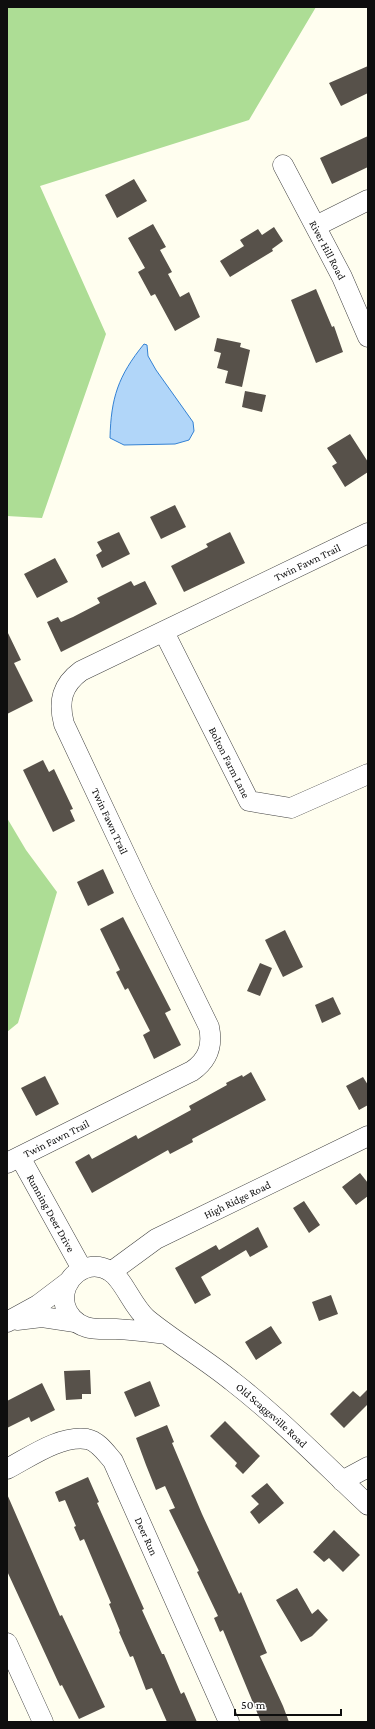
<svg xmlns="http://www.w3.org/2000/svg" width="375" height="1729" viewBox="0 0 375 1729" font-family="'Crimson Pro',serif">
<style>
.forest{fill:#addd95}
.water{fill:#b1d6f9;stroke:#3482d4}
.building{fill:#57514a}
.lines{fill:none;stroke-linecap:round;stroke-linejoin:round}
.minor-casing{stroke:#414141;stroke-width:21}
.minor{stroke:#fff;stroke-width:20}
.labels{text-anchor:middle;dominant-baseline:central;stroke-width:4;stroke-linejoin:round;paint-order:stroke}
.street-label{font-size:11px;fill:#0e0e0e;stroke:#fff}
</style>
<rect width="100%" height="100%" fill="#fffeef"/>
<!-- forest -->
<path class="forest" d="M7,7H316L249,120L40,186L106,334L42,518L7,516Z
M7,818L26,850L57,892L18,1023L7,1032Z"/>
<!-- water -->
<path class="water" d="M144,344L147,345L148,356L156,370L193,422L194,431L189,440L175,444L124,445L110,438C111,398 118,376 144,344Z"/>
<!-- building -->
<path class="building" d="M368,66V93L341,106L329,83Z
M368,136V167L332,184L320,158Z
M134,179L147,201L117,218L105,195Z
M153,224L166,247L160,250L172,272L168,274L180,297L189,292L200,317L175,331L155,294L151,296L138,272L145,268L128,238Z
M274,227L283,241L272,249L273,251L230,277L220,261L244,246L240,240L258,229L262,235Z
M316,289L332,327L334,326L343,352L316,363L291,300Z
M217,338L241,343L240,347L250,350L242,387L225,383L228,371L217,368L221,353L214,351Z
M245,391L266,395L262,412L242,407Z
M350,434L368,462V472L345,487L332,466L337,463L327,448Z
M175,505L186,527L161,539L150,517Z
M119,532L130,554L102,568L96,555L102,551L97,542Z
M230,532L245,563L184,592L171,566L208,547L206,544Z
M55,558L68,582L37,598L24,574Z
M131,581L134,586L145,581L157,604L61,652L47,622L58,617L61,622L73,617L100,603L97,598Z
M7,631L21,660L14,663L33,701L7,714Z
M43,760L49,772L54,769L73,809L70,810L75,821L53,832L23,770Z
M103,869L114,893L88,906L77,882Z
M123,917L171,1010L165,1013L181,1045L154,1059L143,1035L150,1031L128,988L125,990L116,972L120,970L100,929Z
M285,930L303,967L283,977L265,940Z
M260,963L272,968L260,996L247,991Z
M333,997L341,1014L322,1023L315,1005Z
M251,1072L266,1100L192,1139L193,1142L170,1154L168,1150L92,1193L75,1162L89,1154L92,1159L136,1135L138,1139L191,1110L189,1106L227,1085L226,1083L242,1075L243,1077Z
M45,1076L59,1104L36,1116L21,1088Z
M363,1077L368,1085V1105L359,1110L346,1086Z
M360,1173L368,1183V1196L356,1205L342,1187Z
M304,1201L320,1225L309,1233L293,1208Z
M258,1227L268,1247L250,1257L246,1250L201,1277L211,1295L195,1304L175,1268L216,1245L219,1250Z
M331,1295L338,1314L319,1321L312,1302Z
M271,1326L282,1343L256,1360L245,1342Z
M90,1370L91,1394H82V1399L66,1400L64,1371Z
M150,1381L160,1406L135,1417L124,1392Z
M42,1383L55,1410L31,1422L29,1417L7,1428V1401Z
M368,1389V1404L344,1428L330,1414L353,1391L360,1397Z
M225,1421L260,1456L243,1474L235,1466L237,1463L210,1436Z
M167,1425L174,1442L172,1443L202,1514L239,1594L241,1592L267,1653L260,1656L283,1706L289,1722H261L223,1630L220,1632L214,1618L218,1616L197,1572L199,1571L169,1510L175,1508L165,1486L156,1490L146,1465L136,1438Z
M88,1477L99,1502L97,1503L144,1609L142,1610L162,1654H164L181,1694L184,1692L197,1722H167L152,1688L146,1690L133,1656L130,1657L119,1632L120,1631L109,1604L111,1603L84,1539L80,1541L74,1527L76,1526L65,1500L59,1502L55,1492Z
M267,1483L284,1503L259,1524L250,1512L259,1504L251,1496Z
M7,1494L60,1616L62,1615L105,1707L79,1719L62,1685L60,1686L7,1571Z
M334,1530L360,1555L343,1572L329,1558L324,1562L313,1552Z
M297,1588L312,1614L318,1609L328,1620L312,1636L301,1642L276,1600Z"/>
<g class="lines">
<!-- minor casing -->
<g class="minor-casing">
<g id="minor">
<path id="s1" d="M283,165L342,277L368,337"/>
<path d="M316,226L368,200"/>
<path id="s2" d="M164,632L249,801L291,808L368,774"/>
<path id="s3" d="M20,1157L82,1269"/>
<path id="s4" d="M7,1163L192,1071C208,1060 213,1046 209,1027L143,892L64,724C58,701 62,685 81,671L368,533"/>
<path id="s5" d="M111,1272L156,1239L368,1136"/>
<path d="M17,1320L42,1317L75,1322"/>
<path d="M7,1322L38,1305L67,1283"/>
<path id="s6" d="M167,1334C150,1332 134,1330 116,1329C107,1329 95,1330 86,1327C76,1324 67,1315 65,1305C59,1279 87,1257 110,1271C124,1280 132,1306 147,1319C174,1341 205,1359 232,1381C281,1419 323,1463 368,1505"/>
<path id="s7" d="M7,1469C30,1457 60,1435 87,1439C98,1441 106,1453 113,1461L229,1722"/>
<path d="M342,1481L368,1467"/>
<path d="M7,1643L43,1722"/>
</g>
</g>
<!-- minor -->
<use href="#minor" class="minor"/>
</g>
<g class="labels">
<!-- street labels -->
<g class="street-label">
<text stroke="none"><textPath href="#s1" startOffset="96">River Hill Road</textPath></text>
<text stroke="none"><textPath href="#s4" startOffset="904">Twin Fawn Trail</textPath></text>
<text stroke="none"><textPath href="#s2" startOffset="146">Bolton Farm Lane</textPath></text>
<text transform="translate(110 821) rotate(65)">Twin Fawn Trail</text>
<text stroke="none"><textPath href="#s4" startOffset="55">Twin Fawn Trail</textPath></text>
<text stroke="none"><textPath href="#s5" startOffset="146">High Ridge Road</textPath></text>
<text stroke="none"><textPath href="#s3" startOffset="64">Running Deer Drive</textPath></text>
<text stroke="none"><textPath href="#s6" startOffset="403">Old Scaggsville Road</textPath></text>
<text stroke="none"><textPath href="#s7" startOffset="204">Deer Run</textPath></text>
</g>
</g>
<!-- border -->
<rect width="375" height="1729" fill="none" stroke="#0e0e0e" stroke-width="16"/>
<!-- scale -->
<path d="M235 1709v6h106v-6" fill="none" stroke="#0e0e0e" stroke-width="2"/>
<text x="241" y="1709" font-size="12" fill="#0e0e0e" stroke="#ffffff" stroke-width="3" paint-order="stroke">50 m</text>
</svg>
